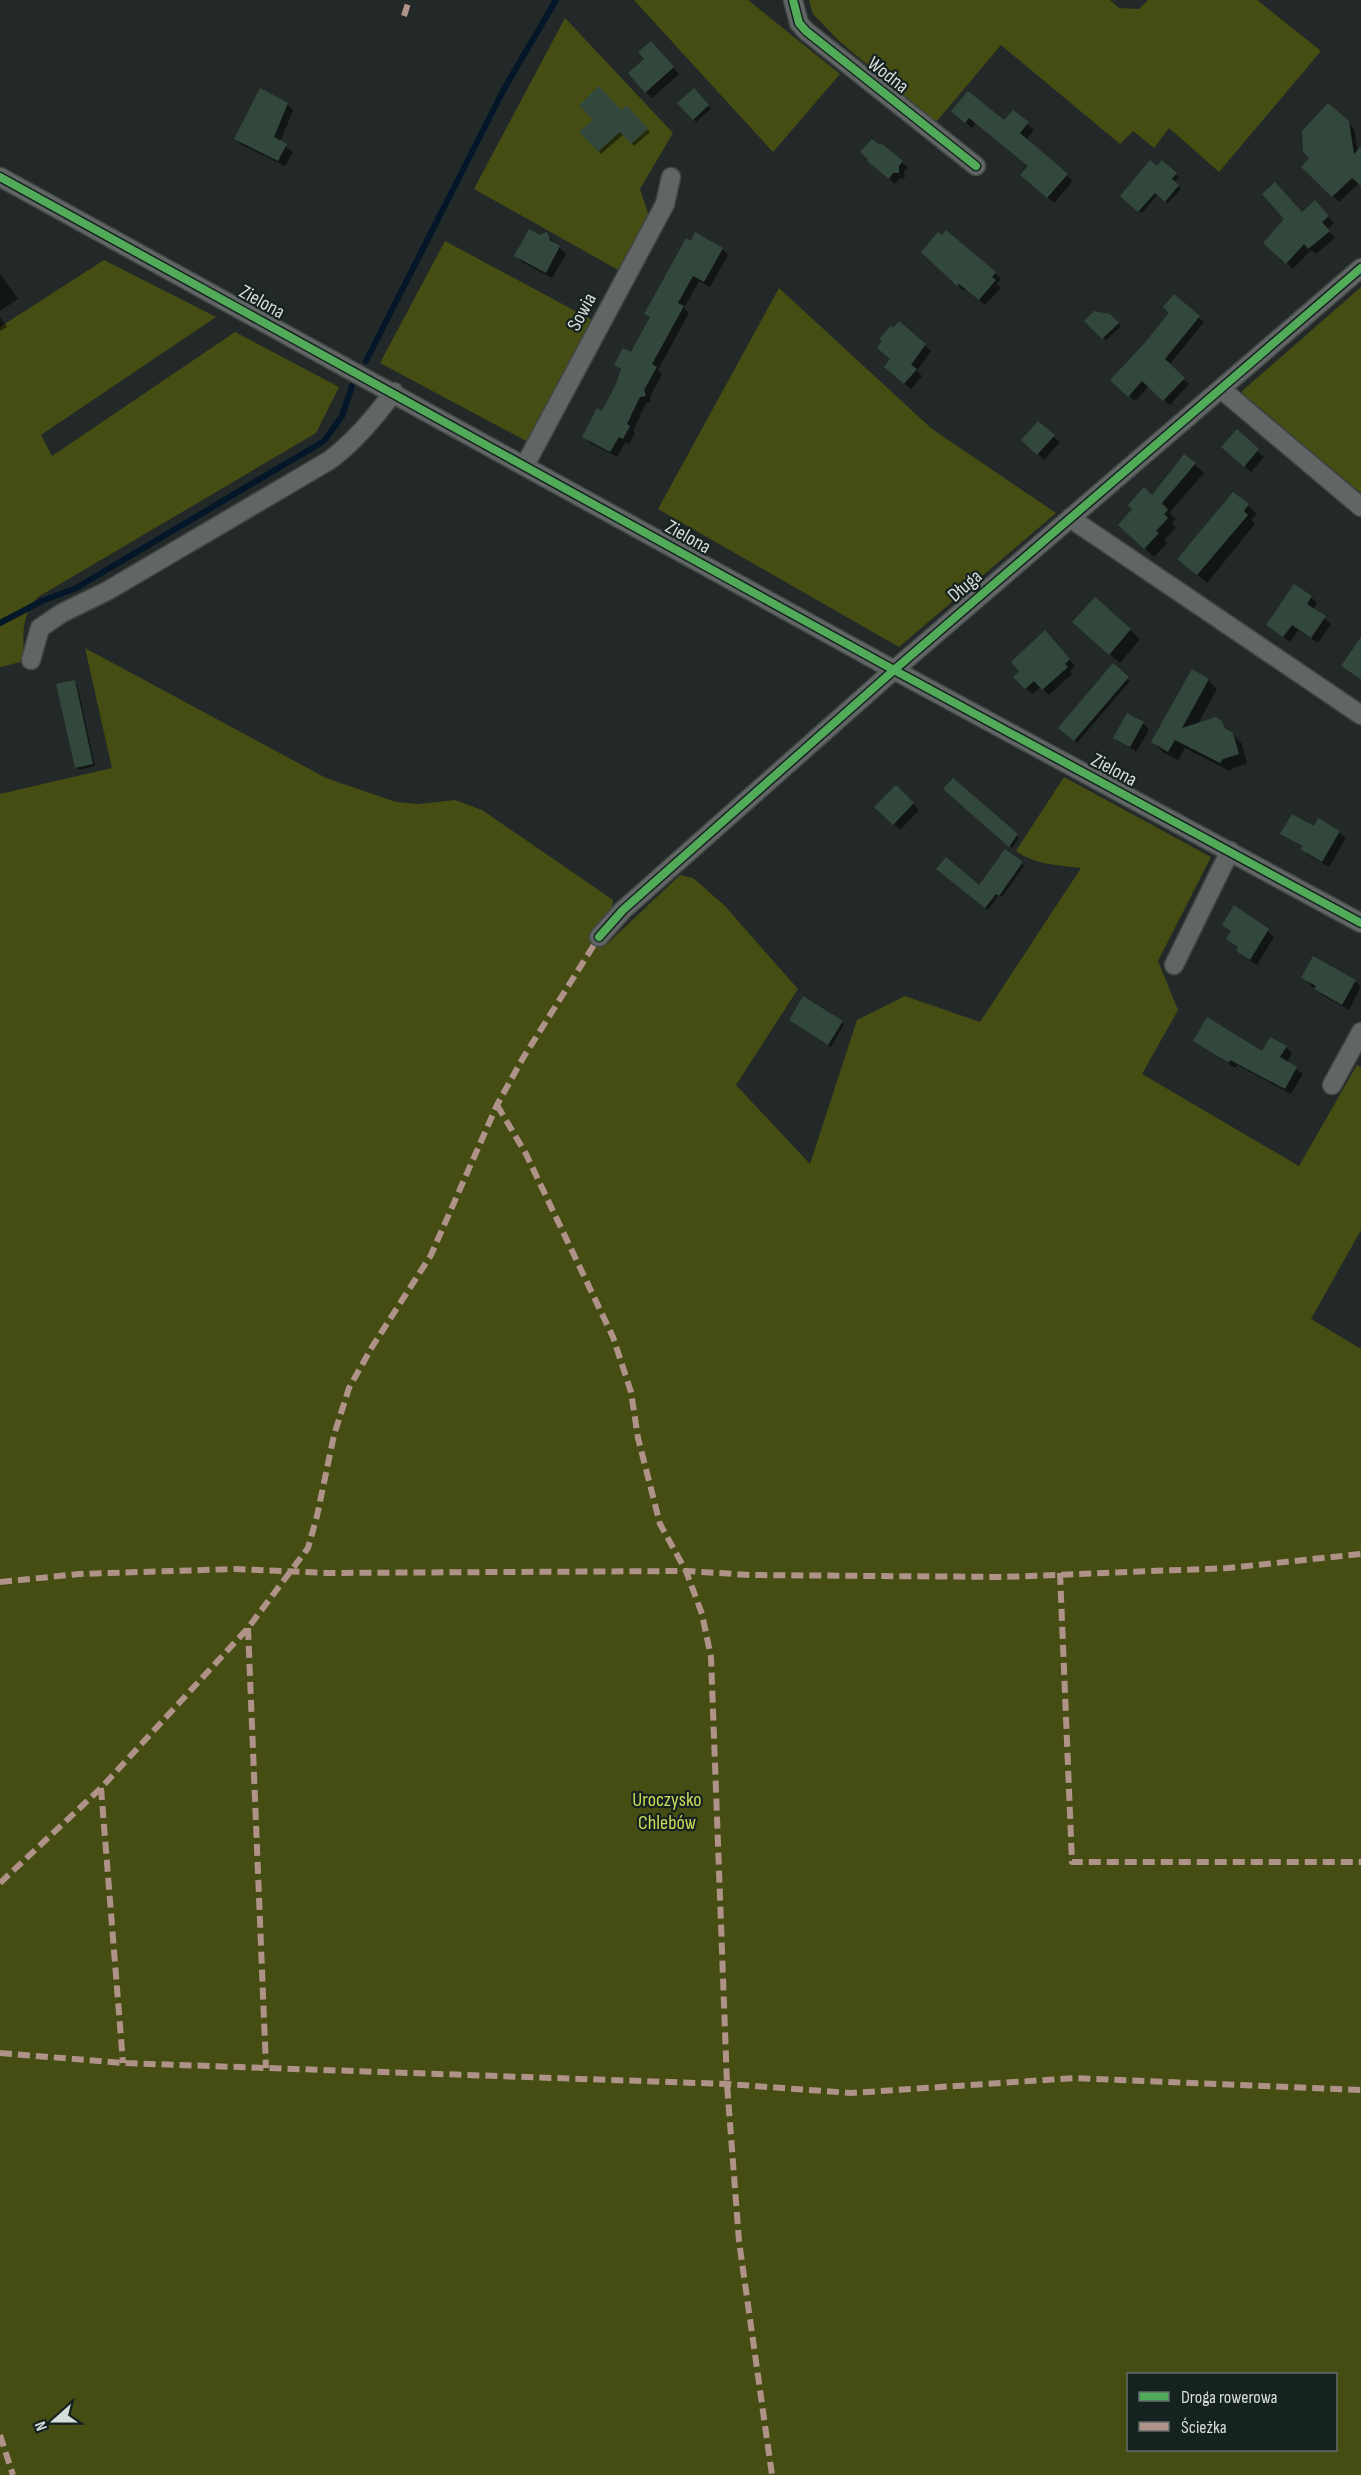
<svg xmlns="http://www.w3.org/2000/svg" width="1361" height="2475" viewBox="0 0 1361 2475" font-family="'Sofia Sans Condensed',sans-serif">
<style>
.green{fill:#464d13;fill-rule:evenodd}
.shadow{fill:#0007}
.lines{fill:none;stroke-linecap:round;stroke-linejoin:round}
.stream{stroke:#031728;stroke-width:6}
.building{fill:#33483c}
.minor-casing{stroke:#404645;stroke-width:21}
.minor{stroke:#616665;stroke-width:18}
.quiet{stroke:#af9288;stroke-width:6;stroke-dasharray:12 6;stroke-linecap:butt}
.cycleway-casing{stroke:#152220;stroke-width:11}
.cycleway{stroke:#51ab58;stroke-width:8}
.labels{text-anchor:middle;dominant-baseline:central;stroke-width:4.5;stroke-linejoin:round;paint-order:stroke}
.street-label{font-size:20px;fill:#d6dedc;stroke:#152220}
.park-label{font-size:20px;fill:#cbdc5a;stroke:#152220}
</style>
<rect width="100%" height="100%" fill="#222928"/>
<!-- green -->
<path class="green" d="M634,0H748L840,74L773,152Z
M809,0H1110L1119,8L1139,9L1148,0H1257L1321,51L1219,172L1169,128L1154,148L1133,131L1120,144L1001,45L936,122L838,40L813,14Z
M565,18L673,133L640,189L649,216L620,271L474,189Z
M445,241L592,320L528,442L380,363Z
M104,260L216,317L41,435L52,456L235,332L339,387L316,433L38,597C21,614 22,638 25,661L0,667V327Z
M1361,287V493L1241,392Z
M779,288L932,429L1056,513L899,647L658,509Z
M85,648L326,778L396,802L418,804L455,800L482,810L613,900L607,944L680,875L693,878L724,905L798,989L736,1085L810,1164L857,1020L905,996L980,1022L1081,868C1058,865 1036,865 1016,851L1064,777L1211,857L1158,961L1178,1010L1142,1074L1299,1166L1357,1065L1361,1067V1230L1311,1319L1361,1349V2475H0V794L112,768ZM1128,2374H1336V2450H1128Z"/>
<!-- shadow -->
<path class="shadow" d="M657,49L679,74L652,98L646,92V59Z
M694,90L711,109L696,122L679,104Z
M287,104L293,110L280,142L293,152L285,166L242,145L236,139Z
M627,107L650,132L634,146L624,134L601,154L582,132L621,112Z
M953,111L1004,122L1013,112L1034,130L1026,140L1073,181L1054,203L1028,181L1029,166L976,123L972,128Z
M1348,122L1354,129L1358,152L1361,149V185L1359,183L1339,202L1303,167Z
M902,162L908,168L904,172L905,178L899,179L895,184L875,167Z
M1162,162L1179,177L1174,182L1181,189L1168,203L1158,194L1142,213L1122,196Z
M1321,209L1334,223L1327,229L1335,238L1316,254L1311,250L1293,269L1271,249Z
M546,234L566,254L552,278L522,262L516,255L540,237Z
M722,249L728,255L710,287L699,281L684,308L689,313L658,370L662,374L650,397L651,402L646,403L633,431L635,433L629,444L625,442L617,457L590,443L584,436L603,413L622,371L616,365L631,354L651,318L646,314Z
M923,252L995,273L1001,279L997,284L1001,288L985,305L966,289L964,291Z
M1,275L18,299L0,311V276Z
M1110,315L1121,326L1106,340L1086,321Z
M0,317L7,327L0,331Z
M1198,317L1204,322L1169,365L1189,384L1170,405L1149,386L1135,401L1112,380Z
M884,342L925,345L931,351L917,371L922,376L911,389L892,373L891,360Z
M1038,423L1060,442L1044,460L1029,446Z
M1237,432L1264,457L1251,472L1229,453Z
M1185,456L1204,473L1169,513L1176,519L1172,523L1176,528L1164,540L1167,543L1154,557L1129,533L1152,497Z
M1248,505L1257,514L1251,520L1255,524L1207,583L1188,567Z
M1311,597L1317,603L1313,610L1331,624L1318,643L1298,630L1290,642L1268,625Z
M1096,599L1140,639L1120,663L1083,631Z
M1051,638L1075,666L1070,671L1072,674L1049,695L1041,687L1032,694L1015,677Z
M1114,666L1130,681L1077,743L1060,728Z
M1208,680L1217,689L1198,724L1221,722L1242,744L1247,764L1232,768L1230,771L1185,748L1178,760L1163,752L1153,742Z
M74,682L77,684L95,766L79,770L76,767Z
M1143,723L1149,730L1136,752L1115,737Z
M953,780L1019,838L1012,848L945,789Z
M896,787L919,810L900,830L876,807Z
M1319,820L1346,838L1329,867L1308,855L1303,848L1282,833L1314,828Z
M1022,863L1024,866L1002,897L999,895L988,910L941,872L980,887Z
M1235,907L1249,915L1274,937L1257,965L1244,957L1238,951L1239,948L1228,939L1232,932L1224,925Z
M1314,958L1355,981L1361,987L1349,1010L1322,995L1303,978Z
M790,1020L842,1022L844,1024L831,1047Z
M1195,1041L1263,1053L1286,1047L1292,1053L1287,1063L1303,1074L1291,1094L1237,1065L1235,1068Z"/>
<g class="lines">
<!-- stream -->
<path class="stream" d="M366,361L504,89L556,0
M0,623L42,601L76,588L324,441L342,416L352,386"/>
</g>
<!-- building -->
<path class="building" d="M651,41L674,67L645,93L628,73L644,59L638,52Z
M599,86L621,110L627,105L648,129L631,144L620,132L598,152L579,132L593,120L579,105Z
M260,88L288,103L274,137L287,144L278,161L234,139Z
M694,88L709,105L693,120L677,103Z
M968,91L1004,120L1013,110L1029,122L1020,133L1068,174L1047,198L1020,175L1028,166L969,118L965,123L951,111Z
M1328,103L1349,121L1354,154L1361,146V186L1352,178L1332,197L1301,167L1309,158L1303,152L1302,131Z
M872,139L880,145L881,143L903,161L899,166V173H893L889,179L867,161L868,159L860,152Z
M1150,160L1157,166L1162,160L1177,173L1172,179L1179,185L1165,202L1155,193L1138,212L1120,196Z
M1275,182L1302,212L1315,200L1329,216L1322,222L1330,231L1308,249L1304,244L1286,264L1263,243L1284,219L1262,194Z
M529,229L540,235L547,232L550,240L560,246L546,273L514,256Z
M946,230L996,272L992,277L996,280L979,300L959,284L957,286L921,252L938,232L942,235Z
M695,232L723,248L704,282L693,276L678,303L684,306L652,364L657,367L644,390L646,396L640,397L627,424L630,426L623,439L619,437L610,452L582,437L597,408L602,411L616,384L621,369L614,365L623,348L631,352L650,317L644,314L663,280L686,238L691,241Z
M1174,294L1200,316L1165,359L1185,378L1163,401L1142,381L1128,397L1110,380L1143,345L1169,313L1163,307Z
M1094,311L1110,314L1119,323L1102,339L1084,321Z
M899,321L926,344L911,365L917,369L904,384L884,367L890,359L877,348L882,341L879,339L891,326L893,328Z
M1038,421L1055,435L1037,455L1021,440Z
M1237,429L1259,449L1244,467L1221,447Z
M1184,454L1196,463L1162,503L1168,510L1164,514L1168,518L1156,531L1159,533L1144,549L1118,525L1132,509L1128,505L1144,487L1152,495Z
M1233,492L1249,504L1244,511L1248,515L1197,575L1177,559Z
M1294,584L1312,596L1307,604L1326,616L1311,638L1292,625L1283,637L1266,625Z
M1095,597L1131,629L1109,655L1072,622Z
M1045,630L1070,659L1065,664L1068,667L1042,690L1034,681L1025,689L1013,677L1019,671L1011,662Z
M1361,637V679L1341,666Z
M1113,663L1129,677L1074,741L1058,728Z
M1192,669L1209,679L1182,728L1216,717L1222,721L1225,728L1233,733L1239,754L1223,759L1220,763L1175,740L1168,752L1151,742Z
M75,680L93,764L75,768L56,684Z
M1127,713L1144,722L1130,747L1113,738Z
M953,778L1018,834L1009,847L943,789Z
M896,785L914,803L893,825L874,807Z
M1292,814L1314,826L1318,818L1340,831L1322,862L1300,849L1302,846L1280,834Z
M1005,849L1023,862L999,896L996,894L985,908L936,869L946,857L979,885Z
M1234,905L1269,929L1250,960L1236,951L1238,947L1226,939L1231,931L1222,925Z
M1313,956L1356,980L1342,1005L1314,989L1316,986L1301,978Z
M803,996L843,1021L828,1045L789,1020Z
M1207,1017L1262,1051L1270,1037L1287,1046L1280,1057L1297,1067L1285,1089L1230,1060L1229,1063L1193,1041Z"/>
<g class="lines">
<!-- minor casing -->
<g class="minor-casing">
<path id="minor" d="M793,0L799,23L806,31L976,166
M0,177L894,670L1361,923
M1221,389L1361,507
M525,465L665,204L671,177
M1070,518L1361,715
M31,660L40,628L62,613L107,591L330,460C355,441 374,418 394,392
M599,937L623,910L894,670L1361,268
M1174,965L1230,851
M1332,1085L1361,1032"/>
</g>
<!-- minor -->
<use href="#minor" class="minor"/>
<!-- quiet -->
<path class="quiet" d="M404,16L409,0
M497,1105L526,1154L613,1337L631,1392L638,1438L660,1524L686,1571L702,1614L711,1657L727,2084L739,2241L772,2475
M1060,1573L1072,1862H1361
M0,1582L79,1574L235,1569L327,1573L686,1571L750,1575L1004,1577L1228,1568L1361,1554
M248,1628L266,2068
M101,1788L123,2063
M0,1883L101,1788L248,1628L308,1548L317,1516L334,1435L349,1388L372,1347L431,1255L497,1105L523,1058L599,937
M0,2053L123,2063L727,2084L851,2093L1075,2078L1361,2090
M0,2435L13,2475"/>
<!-- cycleway casing -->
<g class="cycleway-casing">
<path id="cycleway" d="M793,0L799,23L806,31L976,166
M0,177L894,670L1361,923
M599,937L623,910L894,670L1361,268"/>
</g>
<!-- cycleway -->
<use href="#cycleway" class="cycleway"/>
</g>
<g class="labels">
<!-- street labels -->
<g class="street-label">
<text transform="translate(888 75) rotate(38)">Wodna</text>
<text transform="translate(262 302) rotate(29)">Zielona</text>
<text transform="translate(582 312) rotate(-62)">Sowia</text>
<text transform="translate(688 537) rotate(29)">Zielona</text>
<text transform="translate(965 586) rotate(-41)">Długa</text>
<text transform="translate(1114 770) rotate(28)">Zielona</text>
</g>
<!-- park labels -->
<g class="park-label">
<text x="667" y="1800">Uroczysko<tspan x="667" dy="23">Chlebów</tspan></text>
</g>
</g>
<!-- legend -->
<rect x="1127" y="2373" width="210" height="78" fill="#152220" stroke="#626d6b" stroke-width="1.5"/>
<rect x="1139" y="2392" width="30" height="9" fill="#51ab58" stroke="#626d6b" stroke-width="1.5"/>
<text x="1181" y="2403" font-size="18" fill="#d6dedc">Droga rowerowa</text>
<rect x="1139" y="2422" width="30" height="9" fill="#af9288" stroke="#626d6b" stroke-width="1.5"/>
<text x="1181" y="2433" font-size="18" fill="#d6dedc">Ścieżka</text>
<!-- north arrow -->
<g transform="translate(54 2421) rotate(249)" stroke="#152220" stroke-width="4.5" paint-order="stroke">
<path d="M0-4.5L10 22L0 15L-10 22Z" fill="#d6dedc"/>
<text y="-9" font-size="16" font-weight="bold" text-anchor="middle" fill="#d6dedc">N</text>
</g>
</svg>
